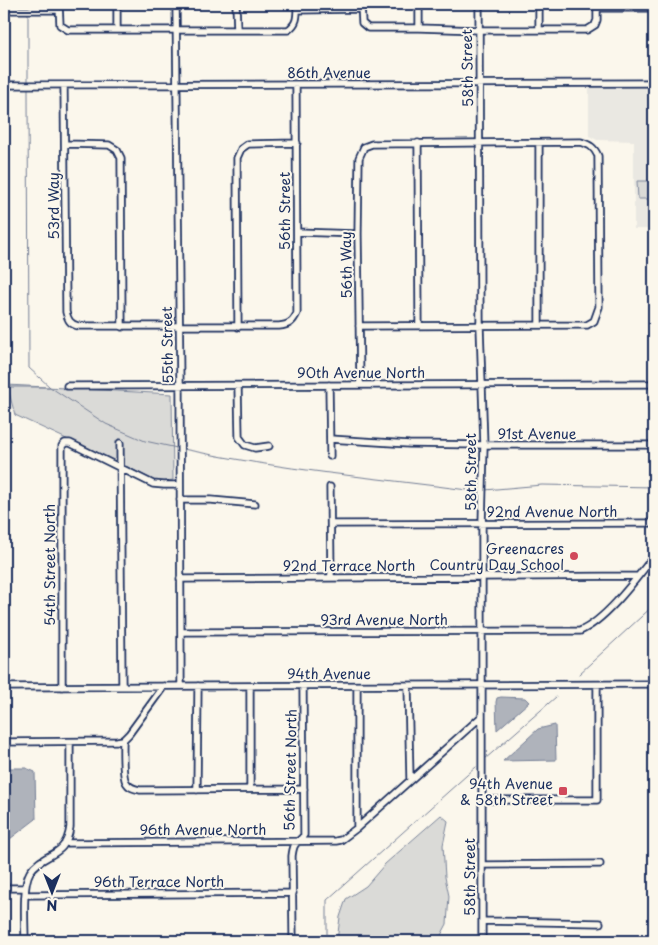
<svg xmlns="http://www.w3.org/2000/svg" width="658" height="945" viewBox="0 0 658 945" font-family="'Playpen Sans',sans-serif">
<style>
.built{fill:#eae8e2}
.green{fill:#dadad7;stroke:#7a849a}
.water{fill:#afb3bb;stroke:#747e96}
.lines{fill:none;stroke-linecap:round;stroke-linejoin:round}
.stream{stroke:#747e96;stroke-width:1}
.minor-casing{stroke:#1b2f5e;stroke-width:9}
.minor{stroke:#fbf7ec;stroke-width:5.5}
.poi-dot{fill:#d1495b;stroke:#fbf7ec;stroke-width:2}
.labels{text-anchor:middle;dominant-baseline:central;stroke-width:4;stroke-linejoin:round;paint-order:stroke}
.street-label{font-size:14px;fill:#1b2f5e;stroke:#fbf7ec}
.poi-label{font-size:14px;fill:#1b2f5e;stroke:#fbf7ec;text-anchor:end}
</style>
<rect width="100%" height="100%" fill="#fbf7ec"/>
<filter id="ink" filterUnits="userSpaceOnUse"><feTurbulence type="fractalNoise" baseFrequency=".02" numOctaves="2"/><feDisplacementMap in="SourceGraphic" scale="10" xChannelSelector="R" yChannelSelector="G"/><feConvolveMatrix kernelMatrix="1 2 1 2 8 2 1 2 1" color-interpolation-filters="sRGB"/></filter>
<g filter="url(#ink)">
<!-- built -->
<path class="built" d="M589,87H654V229H634V141L597,140L589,136Z"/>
<!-- green -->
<path class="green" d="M637,181H654V199H638Z
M7,385L65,388V389H81L172,394L173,480L160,482L155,481L124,465L123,440H118V463L15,415Z
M441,815L448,821L443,845L445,877L449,896L447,924L438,941H337L340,917L346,899L366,886L385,864Z"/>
<!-- water -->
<path class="water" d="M501,697L525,698L529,702L497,730L496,702L497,698Z
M555,725L556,760L503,761L538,729Z
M4,768H26L35,772L36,819L6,842L4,849Z"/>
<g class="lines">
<!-- stream -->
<path class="stream" d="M28,12V83
M28,87L29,368L50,387L106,424L145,441L177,448
M4,387H49
M183,449C280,470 378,478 475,491L481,490
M485,490L542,485L654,487
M579,674L654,605
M485,759L556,697
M327,941V900L476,767"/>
<!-- minor casing -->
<g class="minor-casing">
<path id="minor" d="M59,4L60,25L68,30H288C298,23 297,16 297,4
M117,4V30
M176,4L180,386L181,686
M236,4L237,30
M361,4L362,23L368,28H419L479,30H587L595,25L597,20V4
M479,4L480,326L484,445L482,524V941
M539,4V29
M597,8H654
M4,10H59
M297,10L361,9
M419,28V4
M4,85L654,83
M64,85L66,312C68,320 70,324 78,326H279C289,325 293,322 297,313L296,85
M418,143L419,325
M539,143V325
M65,144L109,145L117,150L121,158L122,327
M297,232L358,234
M359,326L587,325L594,321L599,307L598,156C594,147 590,145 581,142L372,144L364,147L359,158L358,234L360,385
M238,327L237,158L241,149L248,144L297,143
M329,385L330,456
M67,386L654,384
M238,386L239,437L245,445L255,448L269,446
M330,439L409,444L484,445H654
M120,443L122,686
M330,487L331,578
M180,500H211L255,504
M331,524L654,523
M180,579L638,576
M181,632L580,631C606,620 636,579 654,556
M4,647L5,687
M250,686V789
M357,686V828
M408,686L410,780
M4,687L654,684
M62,687V446L65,443H70L153,484L164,485H180
M123,740C123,749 122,776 126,782C129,788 135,789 140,790L304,789
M4,742L117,741L123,740L129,734L164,686
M197,790L198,686
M482,800H597V685
M65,843L336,841L341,840L357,828L482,716
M482,865L600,864
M4,888H25
M25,895L293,893
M482,921L600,923
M25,941C25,924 22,885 30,872C44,851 66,859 70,827V742
M291,941L293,936L292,856C294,840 297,845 304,835L303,686"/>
</g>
<!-- minor -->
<use href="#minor" class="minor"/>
</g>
</g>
<!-- markers -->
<g class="poi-dot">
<circle cx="574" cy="556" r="5"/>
<rect x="558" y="786" width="10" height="10" rx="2.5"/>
</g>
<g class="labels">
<!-- street labels -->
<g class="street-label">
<text transform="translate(467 68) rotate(-91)">58th Street</text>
<text x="329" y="72">86th Avenue</text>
<text transform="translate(53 206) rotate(-90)">53rd Way</text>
<text transform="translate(284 211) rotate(-90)">56th Street</text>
<text transform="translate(346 265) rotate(-91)">56th Way</text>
<text transform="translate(167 345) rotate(-91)">55th Street</text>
<text x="361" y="372">90th Avenue North</text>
<text x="537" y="433">91st Avenue</text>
<text transform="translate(470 472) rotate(-90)">58th Street</text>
<text x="552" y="511">92nd Avenue North</text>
<text transform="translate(49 565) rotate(-90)">54th Street North</text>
<text x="349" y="565">92nd Terrace North</text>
<text x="384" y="619">93rd Avenue North</text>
<text x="329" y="673">94th Avenue</text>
<text transform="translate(290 770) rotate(-89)">56th Street North</text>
<text x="203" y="829">96th Avenue North</text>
<text transform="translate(469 877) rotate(-90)">58th Street</text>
<text x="159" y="881">96th Terrace North</text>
</g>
<!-- poi labels -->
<g class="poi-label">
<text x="564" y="548">Greenacres<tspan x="564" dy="16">Country Day School</tspan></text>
<text x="553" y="783">94th Avenue<tspan x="553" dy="16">&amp; 58th Street</tspan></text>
</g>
</g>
<!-- margin -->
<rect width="658" height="945" fill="none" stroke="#fbf7ec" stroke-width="20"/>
<rect x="10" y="10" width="638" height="925" fill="none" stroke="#1b2f5e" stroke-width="2" filter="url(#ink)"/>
<!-- north arrow -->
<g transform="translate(52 892) rotate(180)" stroke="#fbf7ec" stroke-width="4" paint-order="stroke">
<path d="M0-4L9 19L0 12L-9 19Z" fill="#1b2f5e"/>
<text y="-8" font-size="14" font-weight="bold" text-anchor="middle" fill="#1b2f5e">N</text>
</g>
</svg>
